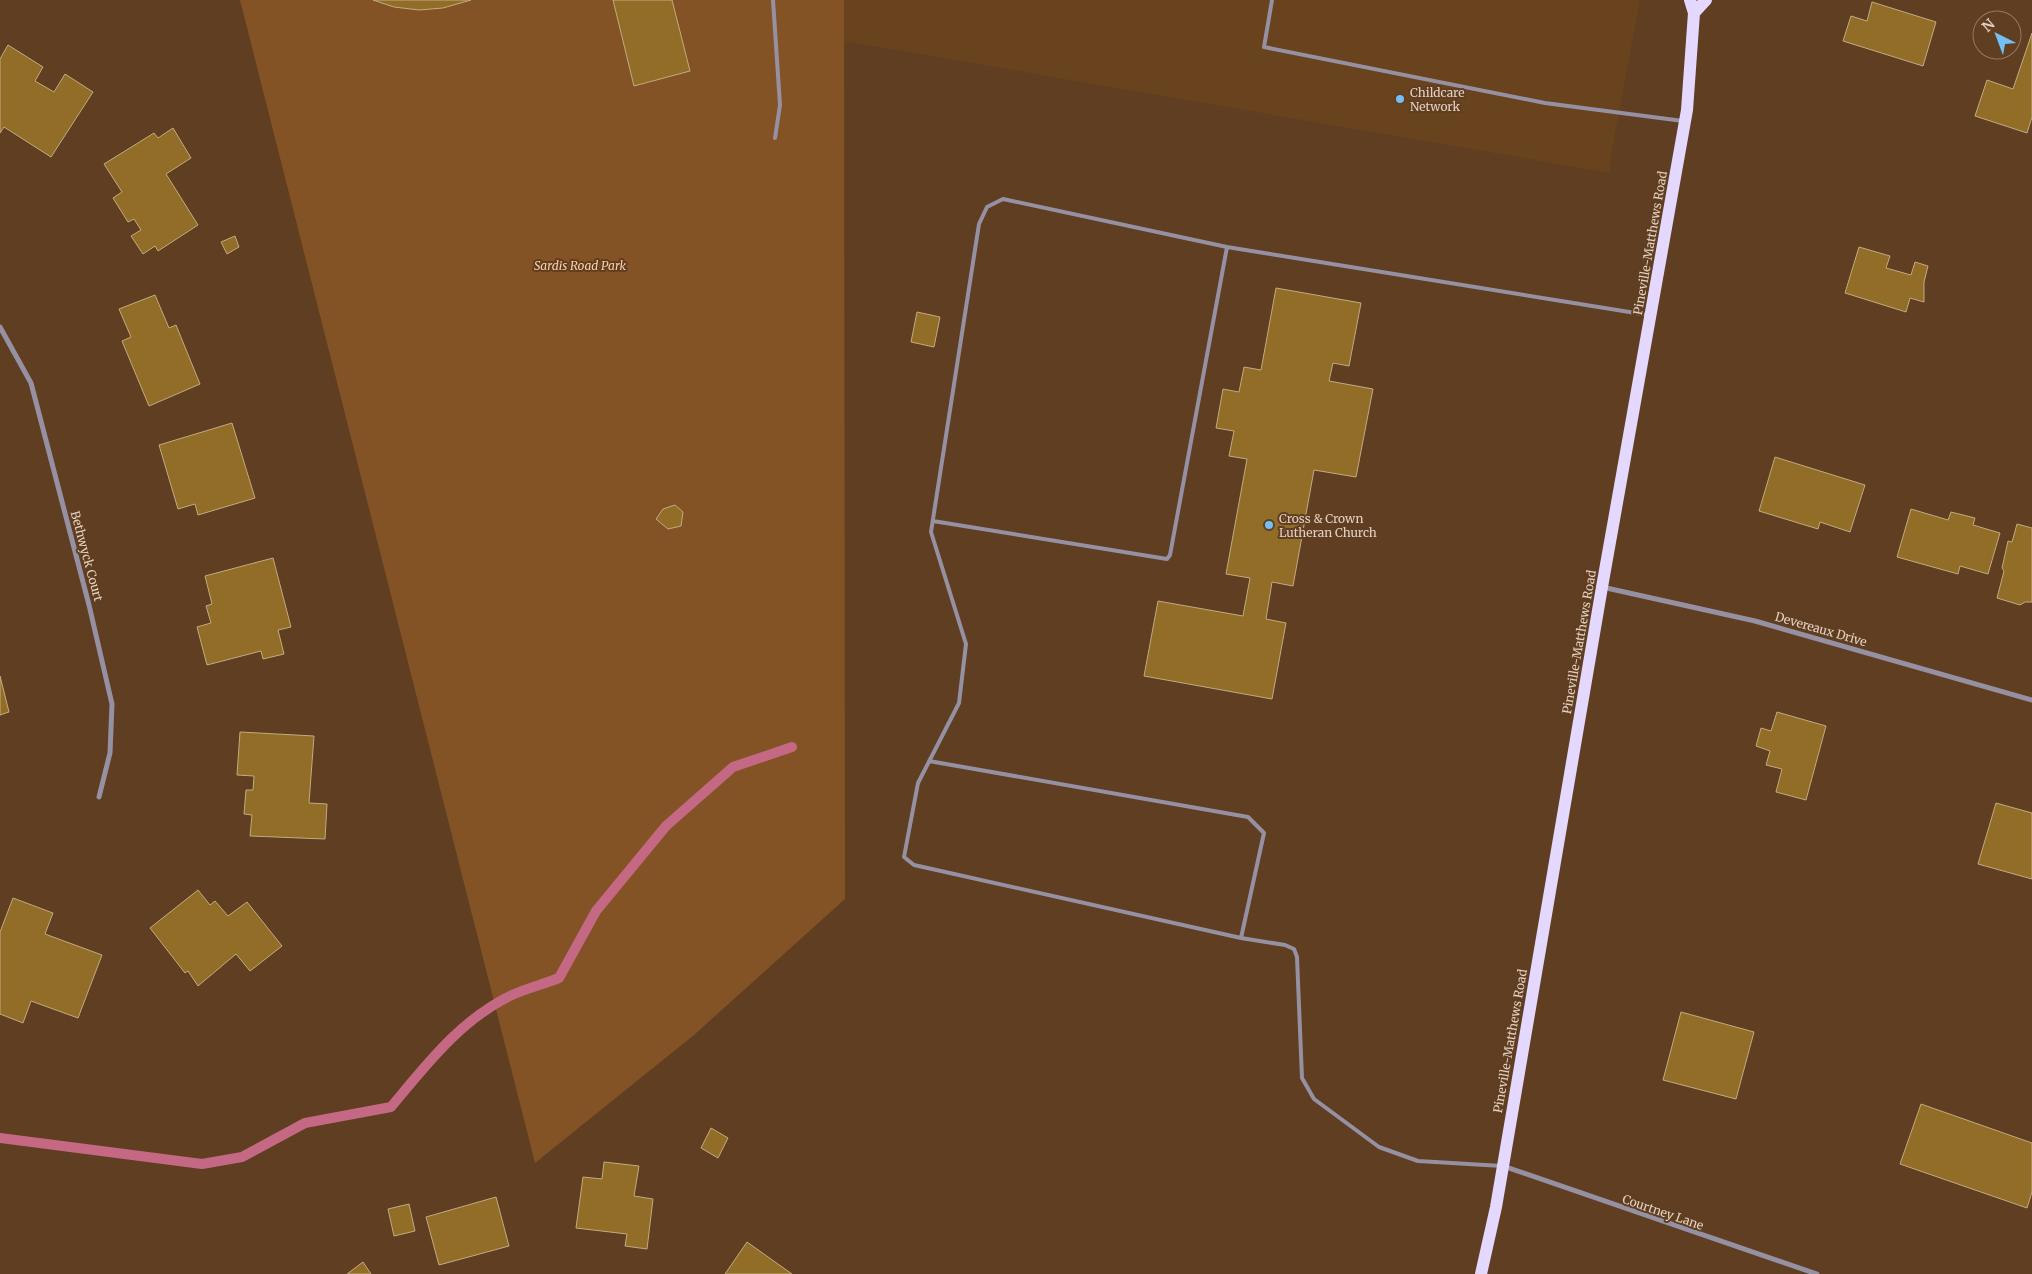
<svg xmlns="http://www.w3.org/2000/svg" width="2032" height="1274" viewBox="0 0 2032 1274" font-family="Merriweather,serif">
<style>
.built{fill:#69421e}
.green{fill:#835326}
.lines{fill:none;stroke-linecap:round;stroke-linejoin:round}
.stream{stroke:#c46884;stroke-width:10}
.building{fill:#916d27;stroke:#c3ab81}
.service{stroke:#9690a3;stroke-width:4}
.minor{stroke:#9690a3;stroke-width:5}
.primary{stroke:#e5d8fe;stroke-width:12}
.poi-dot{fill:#74c0f6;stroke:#5f3e21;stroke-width:2}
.labels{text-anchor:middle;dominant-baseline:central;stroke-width:4;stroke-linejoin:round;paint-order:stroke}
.poi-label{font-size:12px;fill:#e4d0c0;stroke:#5f3e21;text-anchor:start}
.street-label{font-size:12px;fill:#e4d0c0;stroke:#5f3e21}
.park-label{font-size:12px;font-style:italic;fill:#ffcea5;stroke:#5f3e21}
</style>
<rect width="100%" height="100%" fill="#5f3e21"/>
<!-- built -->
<path class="built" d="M844,0H1640L1611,156L1610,173L844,41Z"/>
<!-- green -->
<path class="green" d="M240,0H844L845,899L694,1035L535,1163Z"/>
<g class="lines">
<!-- stream -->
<path class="stream" d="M0,1138L202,1164L242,1157L305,1123L391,1107C426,1065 461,1019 512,995C527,988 544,984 559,978L596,911L666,826L733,767L792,747"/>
</g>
<!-- building -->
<path class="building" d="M373,0H471L443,8L419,10L394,7Z
M613,0H672L690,71L634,86Z
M1872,2L1936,22L1923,66L1843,41L1851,16L1867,21Z
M2032,33V117L2027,133L1975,116L1987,80L2013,89Z
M8,45L43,67L35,81L54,92L65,74L93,92L51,157L4,127L0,133V59Z
M173,128L191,158L166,174L198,225L158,251L155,246L143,254L131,236L141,230L134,219L128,222L113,198L122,192L104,164L154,133L158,138Z
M235,236L239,247L227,254L221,242Z
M1859,247L1890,256L1886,268L1911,275L1915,262L1928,266L1924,282V302L1910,298L1906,312L1845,293Z
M1276,288L1361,303L1349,366L1333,363L1329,381L1373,389L1356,477L1314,470L1293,586L1272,582L1266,619L1286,623L1272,699L1144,676L1158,601L1243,616L1250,578L1226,574L1247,459L1229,456L1234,431L1216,428L1223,389L1239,392L1244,367L1261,370Z
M155,295L169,328L176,325L200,384L149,406L122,341L131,337L119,309Z
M917,312L940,317L934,347L911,342Z
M232,423L255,498L198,515L195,504L178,509L159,445Z
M1775,457L1865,485L1850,532L1820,522L1818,529L1759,511Z
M675,505L683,512L681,526L668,529L656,519L663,509Z
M1911,509L1948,520L1951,512L1975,518L1973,525L2000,533L1988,574L1960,566L1958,574L1897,557Z
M2017,524L2032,528V602H2025L2020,605L1997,598L2004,571L2002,568L2008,541L2012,542Z
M273,558L291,627L278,630L284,654L263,659L261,651L207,665L197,627L211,623L206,606L212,604L205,576Z
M0,676L9,712L0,715Z
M1777,712L1826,726L1806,800L1776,792L1782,769L1766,765L1770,751L1756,746L1761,728L1771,731Z
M240,732L314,736L309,803L327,804L325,839L250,836L252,815L244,814L246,790H253L254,776L237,775Z
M1996,803L2032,813V879L1978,864Z
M198,890L210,905L215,901L228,916L247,902L282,946L250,971L236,954L198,986L188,971L185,973L150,928Z
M13,898L53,913L45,934L102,955L78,1018L31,1001L23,1023L0,1014V932Z
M1681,1012L1754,1032L1736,1099L1663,1080Z
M1921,1104L2032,1143V1192L2027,1208L1900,1164Z
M711,1128L728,1138L718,1158L701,1148Z
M604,1162L639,1166L634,1196L653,1199L647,1249L625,1246L627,1234L576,1228L583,1177L602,1179Z
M496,1197L509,1246L439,1265L426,1217Z
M409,1204L415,1231L394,1236L388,1209Z
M747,1242L792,1274H725Z
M363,1262L371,1274H347Z"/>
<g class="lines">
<!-- service -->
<path class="service" d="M773,0L780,105L775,138
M1272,0L1264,47L1545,103L1683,121
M933,521L1167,559L1170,555L1227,247
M929,761L1248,817L1264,833L1241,938
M1502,1166L1418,1161L1379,1147L1314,1099L1302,1078L1297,957L1294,949L1285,945L1241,938L914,865L904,857L918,783L959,703L966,644L931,532L979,224L987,207L1003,199L1227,247L1648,315"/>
<!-- minor -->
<path class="minor" d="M0,327L31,383L89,605L112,704L110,753L99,797
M1602,587L1755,621L2032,700
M1503,1166L1817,1274"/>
<!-- primary -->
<path class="primary" d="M1694,13L1706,0
M1481,1274L1496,1207L1602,587L1687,110L1694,13L1690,0"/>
</g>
<!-- markers -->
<g class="poi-dot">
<circle cx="1400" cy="99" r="5"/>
<circle cx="1269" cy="525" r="5"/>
</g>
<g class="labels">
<!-- poi labels -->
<g class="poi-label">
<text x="1410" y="92">Childcare<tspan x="1410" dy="14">Network</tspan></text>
<text x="1279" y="518">Cross &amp; Crown<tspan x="1279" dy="14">Lutheran Church</tspan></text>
</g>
<!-- street labels -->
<g class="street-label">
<text transform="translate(1650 243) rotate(-80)">Pineville-Matthews Road</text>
<text transform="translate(87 556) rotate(75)">Bethwyck Court</text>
<text transform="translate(1821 629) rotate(16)">Devereaux Drive</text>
<text transform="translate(1579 642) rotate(-80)">Pineville-Matthews Road</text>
<text transform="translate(1510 1041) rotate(-80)">Pineville-Matthews Road</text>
<text transform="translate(1663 1212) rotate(19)">Courtney Lane</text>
</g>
<!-- park labels -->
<g class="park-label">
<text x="580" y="265">Sardis Road Park</text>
</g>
</g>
<!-- north arrow -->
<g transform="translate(1997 35) rotate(318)"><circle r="24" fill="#5f3e21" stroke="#947861"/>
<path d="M0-4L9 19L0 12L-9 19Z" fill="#74c0f6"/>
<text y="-8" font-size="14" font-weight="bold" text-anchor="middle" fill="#e4d0c0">N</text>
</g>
</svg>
